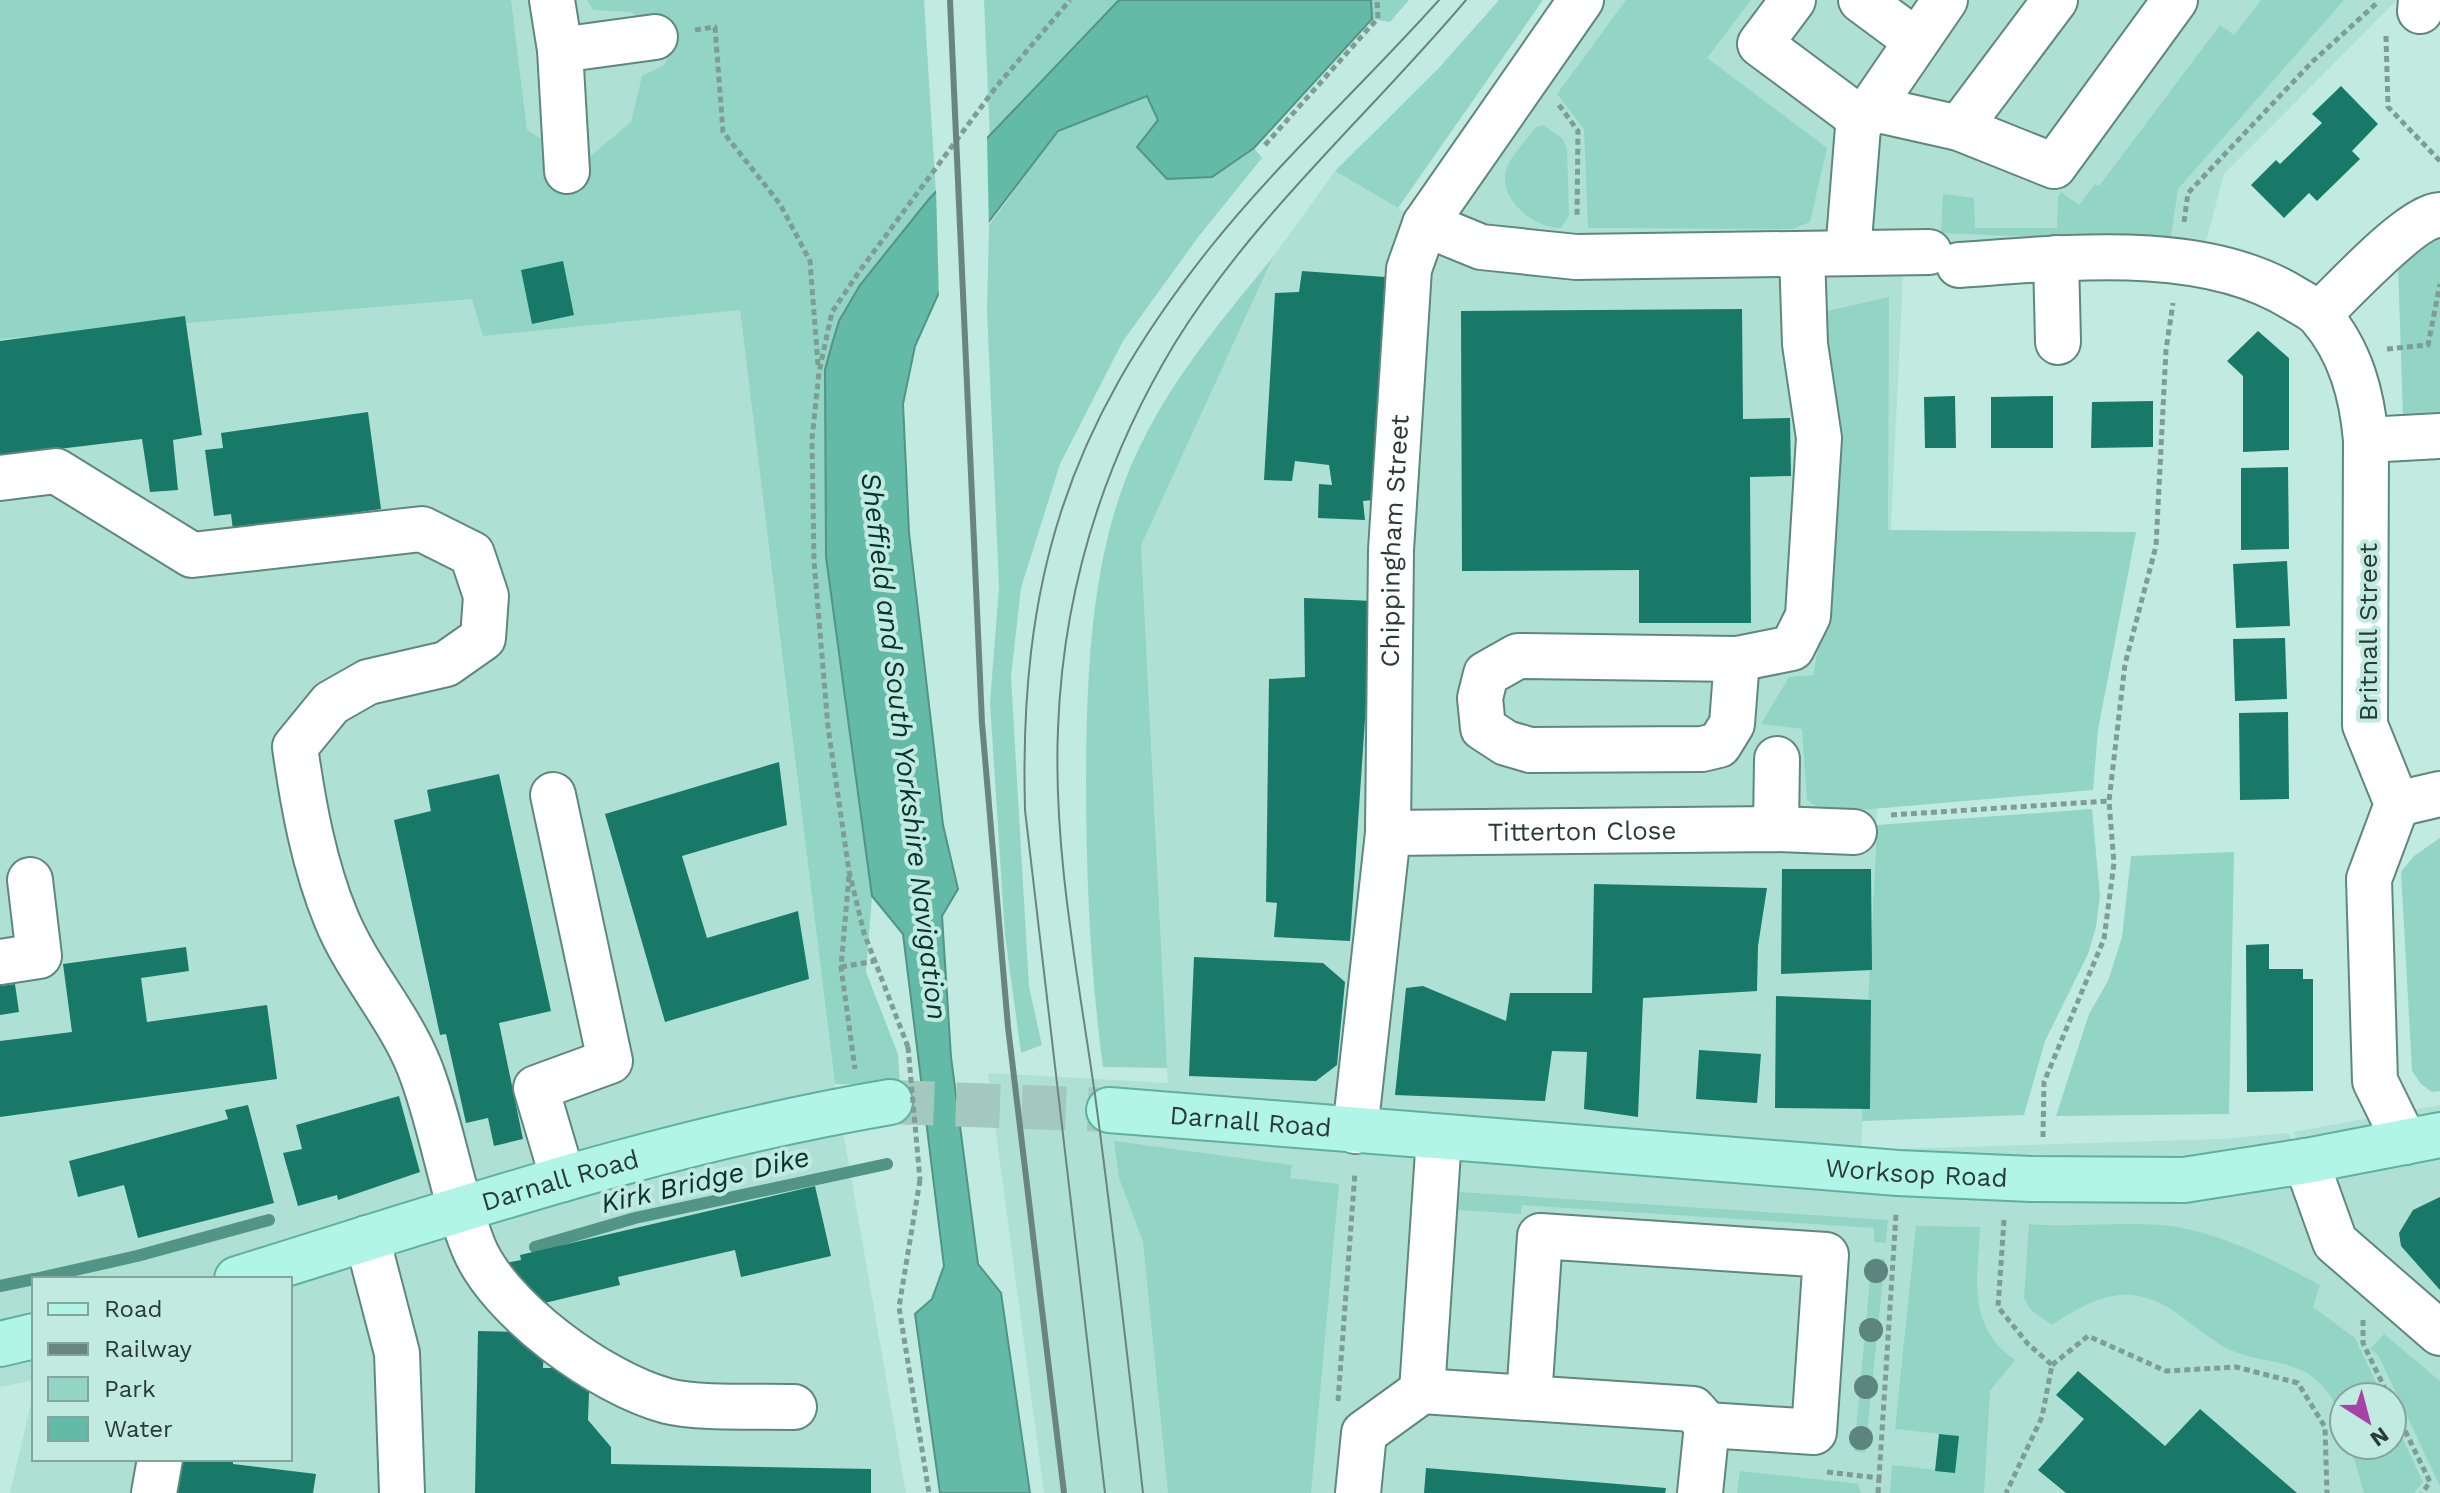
<svg xmlns="http://www.w3.org/2000/svg" width="2440" height="1493" viewBox="0 0 2440 1493" font-family="'Work Sans',sans-serif">
<style>
.built{fill:#aee1d4;fill-rule:evenodd}
.green{fill:#93d5c5}
.water{fill:#63baa7;stroke:#529485;stroke-width:2}
.pier{fill:#c1ebe0}
.lines{fill:none;stroke-linecap:round;stroke-linejoin:round}
.stream{stroke:#529485;stroke-width:12}
.building{fill:#187968}
.major-tunnel{stroke:#a3c8be;stroke-width:44;stroke-dasharray:44 22;stroke-linecap:butt}
.minor-casing{stroke:#60877d;stroke-width:48}
.major-casing{stroke:#5fb09e;stroke-width:48}
.path{stroke:#7e9d95;stroke-width:5;stroke-dasharray:6 4;stroke-linecap:butt}
.minor{stroke:#fff;stroke-width:44}
.major{stroke:#b0f5e6;stroke-width:44}
.tram{stroke:#6a847e;stroke-width:2}
.rail{stroke:#6a847e;stroke-width:6}
.path-bridge{stroke:#7e9d95;stroke-width:5;stroke-dasharray:6 4;stroke-linecap:butt}
.tree{fill:#5c867d}
.labels{text-anchor:middle;dominant-baseline:central;stroke-width:8;stroke-linejoin:round;paint-order:stroke}
.street-label{font-size:26px;fill:#2a3a36;stroke:#c1ebe0}
.water-label{font-size:28px;font-style:italic;fill:#08332b;stroke:#c1ebe0}
</style>
<rect width="100%" height="100%" fill="#c1ebe0"/>
<!-- built -->
<path class="built" d="M426,0H703L835,1084L906,1493H10L34,1390V1459H290V1279H34V1380L0,1387V339L472,299Z
M1581,0H2397L2224,174L2204,249L1904,255L1861,1150L2221,1139L2288,1133L2333,1208L2293,1132L2440,1105V1493H1044L988,1073L1168,1083L1144,755L1141,546L1273,257L1335,171L1425,224ZM2344,1397H2392V1445H2344Z"/>
<!-- green -->
<path class="green" d="M0,0H511L527,130L582,163L631,122L642,76L664,65L674,46L631,12L593,10L587,0H924L936,194L860,285L839,321L825,370L826,557L872,896L866,972L898,1054L900,1086L835,1084L740,310L483,336L472,299L0,339Z
M984,0H1119L990,139Z
M1371,0H1409L1390,22L1372,19Z
M1499,0H1543L1398,208L1335,171L1438,69Z
M1626,0H1751L1707,58L1827,148L1810,222L1793,229L1588,228L1584,129L1557,94Z
M2261,0H2344L2178,189L2170,243L1941,233L1943,194L1974,198L1975,228H2057L2058,197L2061,192L2079,205L2095,184L2099,186L2220,25L2234,35Z
M1148,96L1158,120L1212,177L1254,148L1262,158L1199,236L1123,341L1060,464L1021,588L1011,677L1029,987L1042,1045L1021,1053L1005,935L990,703L999,587L987,311L989,225L1058,131Z
M1543,125L1563,139L1567,150L1569,216L1561,228C1534,228 1498,200 1506,170C1510,156 1527,140 1536,127Z
M2432,238L2440,239V417L2403,418L2398,264Z
M1273,257L1141,546L1167,1068L1103,1067C1090,971 1086,874 1086,777C1087,677 1090,572 1126,478C1160,392 1216,327 1273,257Z
M1889,297L1888,530L2136,532L2098,730L2093,790L1826,813L1807,800L1802,729L1761,724L1789,677L1813,675L1832,579L1841,472L1831,368L1822,323L1827,311Z
M2092,809L2100,896L2096,927L2088,954L2045,1041L2024,1115L1862,1121L1877,825Z
M2440,838V1091L2432,1092L2421,1084L2412,1071L2401,872L2414,856Z
M2234,852L2229,1114L2056,1116L2089,1014L2108,981L2122,937L2131,856Z
M1114,1141L1292,1165L1290,1178L1339,1184L1311,1493H1168L1143,1242L1119,1178Z
M1460,1192L1888,1220L1886,1243L1874,1242V1228L1522,1205L1521,1214L1458,1210Z
M2029,1224C2076,1228 2131,1220 2177,1227C2228,1236 2275,1261 2320,1285L2313,1307L2355,1338L2383,1397H2344V1425C2338,1405 2324,1382 2305,1372C2282,1360 2256,1361 2233,1351C2198,1336 2172,1298 2131,1295C2102,1293 2075,1310 2052,1325L2030,1309L2024,1298Z
M1916,1226L1980,1227C1978,1279 1966,1326 2015,1360L1990,1391L1984,1493H1890L1892,1465L1955,1472L1958,1436L1895,1429Z
M1872,1258L1885,1259L1865,1453L1854,1451Z
M2384,1334L2440,1381V1486L2378,1355L2370,1349Z
M2392,1416L2423,1482L2414,1493H2364L2350,1445H2392Z
M1740,1471L1852,1483L1858,1484L1861,1493H1737Z"/>
<!-- water -->
<path class="water" d="M1119,0H1371L1372,19L1254,148L1212,177L1167,179L1137,147L1158,120L1147,96L1058,131L945,279L915,346L903,404L909,533L943,825L958,889L942,916L951,1057L978,1264L1001,1293L1030,1493H940L915,1314L932,1299L944,1266L903,934L872,896L826,557L825,370L832,344L839,321L860,285L929,199Z"/>
<!-- pier -->
<path class="pier" d="M987,136L989,231L948,281L939,301L936,188Z"/>
<g class="lines">
<!-- stream -->
<path class="stream" d="M535,1247L635,1218L887,1164
M35,1279L137,1256L269,1220
M0,1286L34,1279"/>
</g>
<!-- building -->
<path class="building" d="M2341,86L2378,124L2352,151L2360,159L2317,201L2309,193L2284,218L2251,185L2276,160L2280,164L2322,123L2312,114Z
M563,261L574,315L532,324L521,270Z
M1302,271L1385,277L1373,500L1363,501L1365,520L1318,518L1319,484L1332,485L1329,465L1295,461L1292,481L1264,480L1275,293L1299,292Z
M1742,309L1743,419L1790,418L1791,476L1750,477L1751,623H1639V570L1462,571L1461,311Z
M185,316L202,435L173,440L178,490L150,492L142,439L0,456V341Z
M2258,331L2289,358V450L2243,452V376L2227,361Z
M1955,396L1956,448H1925L1924,397Z
M2053,396V448H1991V397Z
M2153,401V447L2091,448L2092,402Z
M368,412L381,509L233,530L231,514L214,516L205,450L223,448L221,433Z
M2288,467L2289,549L2241,550V468Z
M2287,561L2290,626L2236,628L2233,564Z
M1304,598L1373,601L1350,941L1274,937L1277,903L1266,902L1269,679L1305,677Z
M2285,638L2287,699L2235,701L2233,639Z
M2288,712L2289,799L2240,800L2239,713Z
M779,762L787,825L682,856L707,938L798,911L809,979L665,1022L605,814Z
M499,774L551,1011L499,1023L523,1139L494,1146L488,1118L466,1123L446,1034L440,1035L394,820L431,811L427,790Z
M1782,869H1871L1872,970L1781,974Z
M1594,884L1767,888L1758,946L1757,991L1643,998L1638,1117L1584,1109L1587,1052L1552,1051L1545,1101L1395,1095L1406,988L1423,986L1506,1021L1510,993H1592Z
M2269,944V969H2303V979H2313V1091L2247,1092L2246,945Z
M186,947L189,971L141,978L147,1022L267,1005L277,1079L0,1117V1041L72,1032L63,964Z
M1194,957L1323,963L1345,982L1337,1065L1316,1081L1189,1076Z
M15,984L19,1012L0,1015V986Z
M1776,996L1871,1000L1870,1109L1775,1108Z
M1699,1050L1761,1054L1757,1103L1696,1099Z
M399,1096L420,1172L338,1200L337,1195L298,1206L283,1153L302,1149L296,1125Z
M248,1105L274,1203L138,1238L124,1185L78,1197L69,1161L228,1119L225,1110Z
M815,1186L831,1256L741,1277L735,1250L618,1277L620,1285L532,1306L512,1291L506,1263L521,1260L520,1255Z
M2440,1197V1290L2401,1246L2399,1233L2413,1210Z
M478,1331L524,1332L544,1347L543,1368H590L588,1420L611,1447V1464L871,1469V1493H475Z
M2078,1371L2165,1446L2200,1409L2297,1493H2066L2038,1470L2084,1419L2056,1395Z
M1939,1434L1959,1436L1955,1473L1935,1471Z
M168,1459H233V1464L316,1474L313,1493H164Z
M1426,1468L1666,1488L1665,1493H1424Z"/>
<g class="lines">
<!-- major-tunnel -->
<path class="major-tunnel" d="M890,1102L1109,1110"/>
<!-- minor casing -->
<g class="minor-casing">
<g id="minor">
<path d="M552,0L560,50L567,171"/>
<path d="M1793,0L1760,44L1862,120"/>
<path d="M1861,0L1915,40"/>
<path d="M2420,11L2421,0"/>
<path d="M560,50L655,37"/>
<path d="M1870,108L1959,128L2054,166L2175,0"/>
<path d="M1959,128L2055,0"/>
<path d="M1425,224L1481,247L1576,257L1929,252"/>
<path d="M1848,253L1858,127L1945,0"/>
<path d="M2056,258L2058,342"/>
<path d="M1959,265C2064,258 2204,241 2295,299C2303,304 2314,309 2320,316C2351,352 2362,395 2366,440L2365,725L2397,804L2369,879L2375,1081L2405,1142"/>
<path d="M2319,314C2343,292 2411,216 2440,215"/>
<path d="M2366,440L2440,436"/>
<path d="M0,478L56,471L192,555L422,529L472,554L486,596L483,638L446,664L368,682L331,703L295,747C303,804 314,865 336,918C357,970 398,1014 419,1066C442,1124 450,1188 473,1246C498,1309 602,1384 667,1401C698,1409 760,1406 794,1407"/>
<path d="M1518,656L1737,659L1732,724L1719,745L1702,749L1530,750L1506,743L1483,728L1480,698L1486,674Z"/>
<path d="M1737,659L1792,648L1808,616L1819,438L1805,344L1802,254"/>
<path d="M553,795L610,1061L536,1088L563,1179"/>
<path d="M2397,804L2440,794"/>
<path d="M1776,829L1777,759"/>
<path id="s1" d="M1388,833L1776,829L1854,832"/>
<path d="M0,962L39,956L30,880"/>
<path id="s2" d="M1355,1131L1388,833L1391,550L1409,269L1425,224L1581,0"/>
<path d="M2306,1161L2335,1242L2440,1333"/>
<path d="M367,1238L397,1353L402,1493"/>
<path d="M1422,1391L1693,1409L1707,1425L1700,1493"/>
<path d="M1529,1398L1540,1236L1826,1255L1814,1432L1707,1425"/>
<path d="M154,1493L160,1459"/>
<path d="M1358,1493L1364,1433L1422,1391L1439,1137"/>
</g>
</g>
<!-- major casing -->
<g class="major-casing">
<g id="major">
<path id="s3" d="M1109,1110L1898,1173L2031,1179L2184,1180L2306,1161L2440,1135"/>
<path id="s4" d="M237,1279C453,1212 666,1140 890,1102"/>
<path d="M0,1344L34,1336"/>
</g>
</g>
<!-- path -->
<path class="path" d="M695,30L715,27L723,132L780,204L810,261L818,365
M2386,36L2388,107L2440,161
M1559,105L1578,131L1577,217
M1265,145L1378,18L1377,0
M2184,222L2188,193L2312,62L2378,2
M2387,349L2428,345L2440,284
M1891,815L2109,801
M849,876L841,967L855,1069
M841,967L875,961
M908,1047L864,933L849,871L828,727L814,561L812,439L819,372L832,312L861,269L996,87L1070,0
M2043,1137L2044,1082L2104,939L2114,863L2109,801L2125,664L2156,546L2166,350L2173,303
M920,1180L899,1307L929,1493
M2004,1220L1998,1307L2028,1344L2052,1365L2042,1417L2006,1493
M2363,1320V1343L2389,1397
M2052,1365L2088,1336L2166,1371L2236,1367L2298,1383L2325,1427L2327,1493
M1338,1401L1355,1172
M2392,1404L2430,1482L2422,1493
M1827,1472L1879,1478L1896,1214
M1878,1493L1879,1478"/>
<!-- minor -->
<use href="#minor" class="minor"/>
<!-- major -->
<use href="#major" class="major"/>
<!-- tram -->
<path class="tram" d="M1105,1493L1025,810C1019,582 1066,429 1209,249C1279,161 1364,84 1439,0
M1143,1493C1128,1360 1113,1228 1095,1095C1078,975 1053,851 1058,729C1063,590 1103,462 1175,343C1254,215 1370,114 1466,0"/>
<!-- rail -->
<path class="rail" d="M950,0L982,723L1008,1027L1064,1493"/>
<!-- path-bridge -->
<path class="path-bridge" d="M908,1047L920,1180"/>
</g>
<!-- trees -->
<g class="tree">
<circle cx="1876" cy="1271" r="12"/>
<circle cx="1871" cy="1330" r="12"/>
<circle cx="1866" cy="1387" r="12"/>
<circle cx="1861" cy="1438" r="12"/>
</g>
<g class="labels">
<!-- street labels -->
<g class="street-label">
<text stroke="none"><textPath href="#s2" startOffset="592">Chippingham Street</textPath></text>
<text transform="translate(2368 632) rotate(-90)">Britnall Street</text>
<text stroke="none"><textPath href="#s1" startOffset="194">Titterton Close</textPath></text>
<text stroke="none"><textPath href="#s3" startOffset="142">Darnall Road</textPath></text>
<text stroke="none"><textPath href="#s3" startOffset="810">Worksop Road</textPath></text>
<text stroke="none"><textPath href="#s4" startOffset="338">Darnall Road</textPath></text>
</g>
<!-- water labels -->
<g class="water-label">
<text transform="translate(904 746) rotate(83)">Sheffield and South Yorkshire Navigation</text>
<text transform="translate(705 1180) rotate(-13)">Kirk Bridge Dike</text>
</g>
</g>
<!-- legend -->
<rect x="32" y="1277" width="260" height="184" fill="#c1ebe0" stroke="#85a49c" stroke-width="2"/>
<rect x="48" y="1303" width="40" height="12" fill="#b0f5e6" stroke="#85a49c" stroke-width="2"/>
<text x="104" y="1317" font-size="24" fill="#2a3a36">Road</text>
<rect x="48" y="1343" width="40" height="12" fill="#6a847e" stroke="#85a49c" stroke-width="2"/>
<text x="104" y="1357" font-size="24" fill="#2a3a36">Railway</text>
<rect x="48" y="1377" width="40" height="24" fill="#93d5c5" stroke="#85a49c" stroke-width="2"/>
<text x="104" y="1397" font-size="24" fill="#2a3a36">Park</text>
<rect x="48" y="1417" width="40" height="24" fill="#63baa7" stroke="#85a49c" stroke-width="2"/>
<text x="104" y="1437" font-size="24" fill="#2a3a36">Water</text>
<!-- north arrow -->
<g transform="translate(2368 1421) rotate(144)"><circle r="38" fill="#c1ebe0" stroke="#85a49c" stroke-width="2"/>
<path d="M0-6L14 30L0 20L-14 30Z" fill="#a742a7"/>
<text y="-12" font-size="22" font-weight="bold" text-anchor="middle" fill="#2a3a36">N</text>
</g>
</svg>
